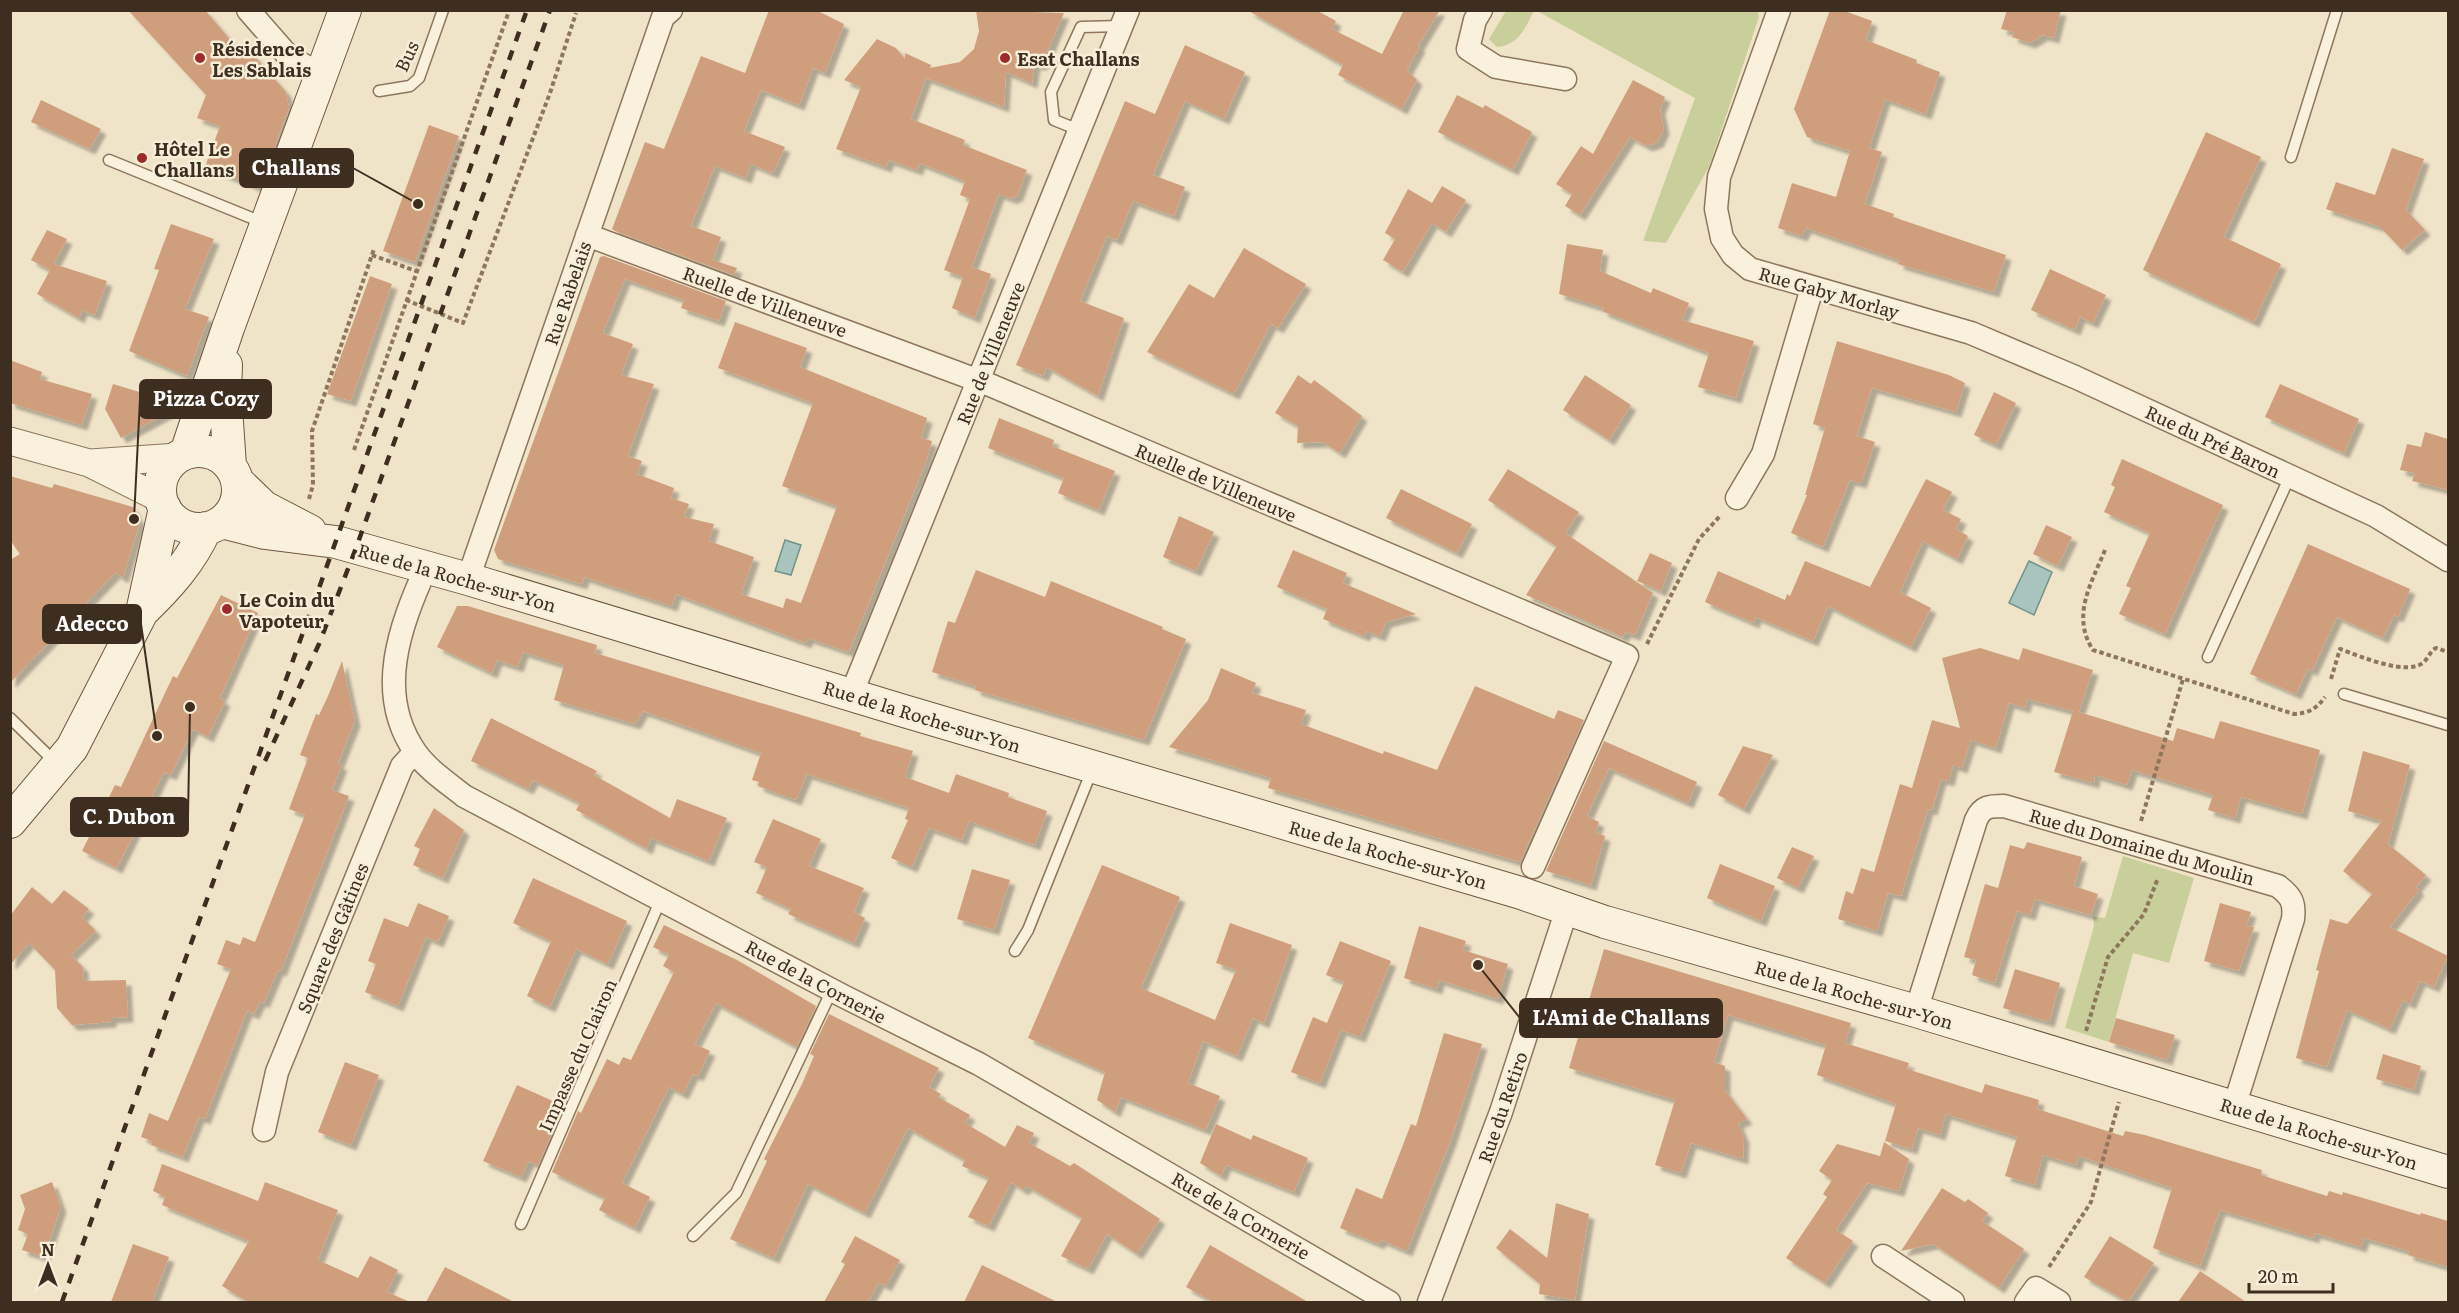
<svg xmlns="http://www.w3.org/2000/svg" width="2459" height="1313" viewBox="0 0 2459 1313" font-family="Literata,serif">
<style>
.green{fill:#c9cf9b}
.water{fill:#a9c4bc;stroke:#6f938a;stroke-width:1.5}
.building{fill:#cf9f7d;filter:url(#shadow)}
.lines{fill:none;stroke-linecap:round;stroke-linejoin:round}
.service-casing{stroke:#8d765c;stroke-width:13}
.minor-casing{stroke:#8d765c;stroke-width:25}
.tertiary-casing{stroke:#8d765c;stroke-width:29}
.secondary-casing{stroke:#6f573f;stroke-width:34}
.path{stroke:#8d765c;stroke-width:4;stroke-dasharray:4.5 3;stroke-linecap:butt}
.service{stroke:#faf1dc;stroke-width:10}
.minor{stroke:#faf1dc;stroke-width:22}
.tertiary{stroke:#faf1dc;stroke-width:27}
.secondary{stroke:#faf1dc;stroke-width:32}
.rail{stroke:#3d2e20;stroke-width:4.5;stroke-dasharray:10 10;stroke-linecap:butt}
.poi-dot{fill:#9e2a2b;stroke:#f7eed8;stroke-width:2}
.labels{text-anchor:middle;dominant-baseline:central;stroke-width:5;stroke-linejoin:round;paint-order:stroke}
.poi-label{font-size:18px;font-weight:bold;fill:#3d2e20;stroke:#f7eed8;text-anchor:start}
.street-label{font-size:18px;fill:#3d2e20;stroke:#f7eed8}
.leader{fill:none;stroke:#3d2e20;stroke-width:2}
.callout-dot{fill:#3d2e20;stroke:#f7eed8;stroke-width:2}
.callout{fill:#3d2e20;stroke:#3d2e20;stroke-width:2}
.callout-label{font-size:20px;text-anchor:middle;font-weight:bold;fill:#fff}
</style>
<defs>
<filter id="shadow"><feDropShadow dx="5.5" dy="5.5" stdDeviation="1.5" flood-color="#0004"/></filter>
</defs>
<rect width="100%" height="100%" fill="#f0e4c8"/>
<!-- green -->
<path class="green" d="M1506,11H1534C1525,28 1519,45 1497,47L1489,39Z
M1537,11H1758L1759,17L1709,167L1666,243L1643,241L1695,98Z
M2123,856L2194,878L2169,963L2133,953L2109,1042L2065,1028L2094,926L2093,917L2105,918Z"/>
<!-- water -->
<path class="water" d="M785,540L801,545L791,575L775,571Z
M2029,561L2052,572L2034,615L2009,603Z"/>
<!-- building -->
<path class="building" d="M128,10H205L238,49L244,44L286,92L289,108L260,188L205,167L220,126L197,118L206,95Z
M769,10H816L844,24L825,73L813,68L799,105L761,90L744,131L785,147L773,173L751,164L746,178L715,166L691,226L721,237L713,260L737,268L734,275L615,231L612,229L645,142L664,149L701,56L745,73Z
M976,10L1064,13L1042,65L1035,64L1032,83L1006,72L1004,107L926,78L911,119L965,140L963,145L1027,170L1017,197L1014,196L1013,199L999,194L972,267L991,274L975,318L952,308L963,277L944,270L970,199L960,195L965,181L920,163L917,170L889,160L886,167L836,149L861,87L844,80L877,39L896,48L905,59V53L931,65L930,68L960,62L974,49L979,31Z
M1247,10H1316L1336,21L1332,29L1382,54L1404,10H1440L1418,46L1420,47L1407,70L1417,80L1402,109L1338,75L1343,65Z
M1830,10H1842L1872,21L1866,40L1917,60L1916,63L1940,72L1926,114L1885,99L1869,148L1882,152L1865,204L1894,214L1893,217L2006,255L1994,292L1898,264L1899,260L1806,228L1802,236L1778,228L1792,183L1836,197L1850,151L1807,137L1794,109Z
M2007,10H2061L2054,38L2043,35L2030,43L2012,37L2014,32L2001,29Z
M1185,45L1245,72L1224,119L1185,101L1153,175L1185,187L1174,216L1133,201L1117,240L1107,236L1080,301L1124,318L1098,396L1047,367L1043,376L1016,365L1125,101L1155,114Z
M1633,80L1665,97L1660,109L1664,129L1658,142L1647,146L1630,137L1580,215L1565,206L1572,194L1556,184L1581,146L1593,154Z
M1457,95L1483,108L1485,105L1532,132L1513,170L1438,132Z
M41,100L101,129L90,149L31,122Z
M429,125L459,136L415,262L383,251Z
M2206,132L2261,157L2224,237L2281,264L2254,322L2143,270Z
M2392,148L2424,159L2406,210L2425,230L2402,250L2380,227L2326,209L2336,182L2375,195Z
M1442,186L1466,200L1446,232L1432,223L1403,272L1383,260L1395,239L1385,233L1408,189L1432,203Z
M171,224L214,239L185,309L209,317L187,376L129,351L159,270L154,269Z
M47,230L67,239L54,264L107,281L95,315L82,310L79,318L37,294L50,270L31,260Z
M1567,244L1603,250L1600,271L1651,293L1653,288L1689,303L1682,320L1754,341L1736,398L1698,387L1709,353L1602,311L1604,308L1559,294Z
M1244,248L1306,284L1278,328L1271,324L1234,394L1147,352L1189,284L1214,298Z
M604,256L726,301L719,321L681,308L684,300L625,279L603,333L633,344L621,375L654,384L628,456L642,461L637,474L674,488L671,498L689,504L684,517L714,524L709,541L754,557L741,594L783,608L786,598L801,603L837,506L782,486L813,403L718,368L735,322L807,348L800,367L927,418L921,438L932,441L926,462L849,652L808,638L806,643L676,594L672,606L584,577L582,584L498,559L494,550L600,257Z
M2050,269L2106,295L2093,323L2080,317L2075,330L2031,310Z
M370,276L392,284L351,401L327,394Z
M1837,341L1949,375L1965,383L1956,412L1872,388L1857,436L1875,442L1861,483L1850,480L1823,547L1791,533L1807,495H1805L1825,428L1813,424Z
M10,360L42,372L40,379L92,394L82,425L10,403Z
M1298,375L1311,384L1314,380L1362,416L1340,453L1323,442L1297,443L1298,426L1275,413Z
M1585,375L1631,405L1609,440L1563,410Z
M113,384L182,405L121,438L105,409Z
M2280,384L2359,419L2344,453L2265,417Z
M1994,392L2016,403L1996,445L1974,435Z
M999,418L1054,440L1052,446L1115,471L1099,510L1058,493L1064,478L988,448Z
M2425,432L2448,439V490L2412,481L2415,473L2400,470L2407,444L2421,447Z
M2122,459L2223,505L2165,634L2119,614L2131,588L2126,586L2150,533L2104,512L2115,487L2111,485Z
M1508,469L1579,512L1557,547L1488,500Z
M10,476L52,488L54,484L133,507L140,523L123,578L115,573L10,683V560L20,554L10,540Z
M1926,479L1952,492L1943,510L1961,519L1956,529L1968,536L1957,559L1923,541L1900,592L1931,608L1911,647L1828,606L1813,641L1756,617L1754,623L1705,602L1718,571L1785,600L1787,594L1790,596L1805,561L1870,587Z
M1401,489L1472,524L1457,553L1386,518Z
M1179,516L1214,532L1196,571L1163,557Z
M2046,525L2072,537L2058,566L2033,554Z
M1565,533L1653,593L1635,635L1625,632L1623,637L1526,595Z
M2308,544L2410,589L2398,617L2394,615L2383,638L2337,617L2312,671L2308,668L2296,694L2250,674Z
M1293,550L1347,573L1343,583L1416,614L1386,622L1380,636L1367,631L1364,636L1323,619L1327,609L1277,587Z
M1650,553L1672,563L1661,591L1637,581Z
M976,570L1045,597L1051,581L1163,627L1162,629L1186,639L1144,740L975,690L976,686L932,672L948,621L955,623Z
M221,595L258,613L220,698L225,701L208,737L193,729L171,775L164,772L117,868L82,851L115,785L121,787L173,676L177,678Z
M457,606H468L597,645L595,653L861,733L860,736L913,751L905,777L949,793L956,774L1009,793L1008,797L1047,811L1035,845L969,821L962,840L929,828L912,867L891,858L908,820L905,819L909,808L807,774L796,800L758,786L759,782L752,780L761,753L643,711L635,724L554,700L564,665L523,652L518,667L497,660L492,673L437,647Z
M1980,648L2019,660L2023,648L2093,670L2079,712L2173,741L2177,728L2214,739L2220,721L2320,750L2302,814L2241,797L2235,818L2208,810L2213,795L2132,770L2127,785L2095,775L2094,783L2054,772L2073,711L2027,699L2025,708L2009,703L1996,748L1971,740L1962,768L1953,765L1949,781L1941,779L1932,810L1928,809L1901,896L1888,893L1877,931L1838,919L1846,891L1853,894L1861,868L1874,872L1900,784L1912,788L1932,720L1960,728L1942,658Z
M342,661L355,721L338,764L342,765L332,790L349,796L281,971L278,970L264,1003L260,1001L254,1014L247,1011L205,1119L199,1117L183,1157L151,1145L152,1141L141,1137L149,1113L168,1121L231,969L217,964L226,940L240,945L243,937L255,942L305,815L289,809L308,758L300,755L316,714L319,715L328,696Z
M1221,668L1256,683L1252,693L1306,710L1301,724L1383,754L1384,751L1437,770L1475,686L1554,719L1558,710L1584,720L1520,862L1268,788L1271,778L1169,747L1208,700Z
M491,718L597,771L594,775L670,818L677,799L727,818L709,861L651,838L647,849L576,810L580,803L533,780L528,789L471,761Z
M1604,741L1697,782L1688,803L1609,768L1587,816L1599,822L1595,832L1605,836L1591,885L1546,871Z
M1743,746L1773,755L1744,809L1718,795Z
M2363,751L2410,765L2388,844L2426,875L2416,887L2419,890L2390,927L2448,956L2434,987L2420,981L2410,1004L2403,1000L2390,1029L2347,1010L2327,1067L2296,1058L2319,971L2316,970L2330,919L2347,924L2372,894L2343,871L2382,821L2348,811Z
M434,808L464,830L443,878L413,865L420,849L414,846Z
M773,819L821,839L809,866L864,888L854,912L865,918L854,943L788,914L791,909L756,893L767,867L754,862Z
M2027,842L2082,857L2074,886L2098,894L2091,915L2035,899L2030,915L2017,911L1995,983L1972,975L1976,960L1964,957L1985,884L1998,888L2010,845L2024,849Z
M1792,847L1814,856L1798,888L1777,878Z
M1720,864L1775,886L1761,921L1707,898Z
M1102,865L1180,897L1141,988L1215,1020L1236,970L1216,963L1230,923L1292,945L1264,1023L1253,1018L1237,1056L1203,1041L1188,1083L1220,1096L1206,1130L1121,1097L1115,1112L1097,1100L1105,1072L1028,1038Z
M972,869L1010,880L994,930L957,919Z
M533,878L627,921L608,964L576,949L550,1007L527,996L551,941L513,923Z
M32,887L52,904L64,890L89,909L82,917L96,931L71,955L83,967L84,981L126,980L128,1017L111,1018V1022L72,1025L57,1008L55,970L29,943L10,965V916Z
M418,903L449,916L438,942L426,937L398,1006L365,992L376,964L368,961L384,918L408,927Z
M2220,903L2251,912L2246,926L2254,927L2239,971L2204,961Z
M664,925L737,960L816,1006L797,1047L716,1003L695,1044L710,1051L698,1076L693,1074L683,1094L669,1087L622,1183L650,1197L635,1228L599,1210L605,1198L552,1172L578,1111L581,1113L607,1059L619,1065L623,1057L631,1060L674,972L663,966L669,955L653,947Z
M1419,926L1466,941L1463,950L1508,964L1498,999L1439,980L1437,989L1404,978Z
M1340,941L1391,961L1360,1037L1341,1030L1320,1083L1291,1072L1313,1017L1327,1023L1344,982L1326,975Z
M1604,949L1851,1023L1845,1043L1909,1063L1907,1069L1982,1093L1985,1084L2039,1100L2037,1109L2123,1136L2125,1131L2145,1135L2262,1170L2261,1175L2327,1196L2329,1191L2342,1195L2343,1192L2420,1215L2421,1213L2448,1221V1267L2408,1255L2409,1251L2364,1238L2361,1247L2315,1233L2314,1238L2220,1210L2200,1266L2153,1248L2172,1188L2079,1156L2076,1165L2043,1155L2035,1185L2005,1176L2017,1137L1946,1114L1940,1135L1918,1128L1912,1149L1885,1141L1896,1104L1817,1075L1826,1045L1728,1015L1714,1062L1725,1066V1090L1747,1119L1738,1123L1744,1138L1743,1159L1691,1143L1681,1173L1655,1165L1675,1100L1569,1068Z
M2015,969L2060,983L2049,1022L2003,1008Z
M829,1014L939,1068L929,1087L941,1094L938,1097L970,1115L965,1123L1005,1147L1017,1125L1034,1133L1029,1143L1070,1166L1074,1163L1160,1219L1137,1254L1107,1234L1088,1269L1061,1256L1082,1218L1027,1186L1023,1190L1011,1182L989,1226L968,1217L989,1178L962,1166L965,1160L908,1128L865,1213L808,1184L774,1258L730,1239L767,1161L764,1159L802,1084L814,1056L810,1054Z
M2116,1018L2175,1035L2167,1060L2109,1042Z
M1444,1033L1482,1044L1451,1140L1407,1251L1381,1240L1379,1244L1340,1228L1356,1188L1382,1199L1411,1124L1416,1126Z
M2383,1054L2421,1066L2414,1090L2376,1079Z
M345,1062L379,1075L351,1145L318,1132Z
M517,1085L564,1106L538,1165L529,1161L521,1177L483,1161Z
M1216,1124L1251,1140L1253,1135L1308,1158L1294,1192L1226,1165L1221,1176L1200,1163Z
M1884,1142L1909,1159L1899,1191L1867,1183L1836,1230L1853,1241L1825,1283L1786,1258L1827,1197L1823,1194L1832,1180L1819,1171L1837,1144L1880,1156Z
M162,1164L258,1201L265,1182L338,1210L318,1260L358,1278L370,1256L398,1270L387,1292L410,1302H248L222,1286L249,1241L162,1205L165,1197L153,1191Z
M52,1182L61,1207L44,1257L22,1250L28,1234L18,1230L25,1209L20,1195Z
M1942,1188L1965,1202L1968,1199L1988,1213L1982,1221L2024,1249L1999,1288L1933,1244L1901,1251Z
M1556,1203L1589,1214L1575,1300L1539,1294L1540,1284L1496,1248L1510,1229L1547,1258Z
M855,1236L900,1260L886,1286L879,1282L868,1302H824L845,1264L841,1262Z
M2110,1236L2154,1263L2128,1302L2084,1277Z
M133,1244L169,1257L152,1302H111Z
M1210,1245L1260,1274L1308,1302H1213L1186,1287Z
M982,1265L1057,1302H964Z
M445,1267L514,1302H426Z
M2200,1271L2246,1302H2178Z"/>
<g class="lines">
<!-- service casing -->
<g class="service-casing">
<path id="service" d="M379,91L410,86L419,78L443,10
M1079,130L1054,120L1051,92L1081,27L1121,26
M2291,157L2337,10
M109,160L264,223
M2208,657L2290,476
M2344,694L2448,725
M10,718L55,762
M1015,951L1028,930L1092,770
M521,1224L661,899
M693,1236L736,1193L832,990"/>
</g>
<!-- minor casing -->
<g class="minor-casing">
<path id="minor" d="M248,10L290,58L321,74
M1481,10L1475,20L1468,49L1496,67L1565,79
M1779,10L1719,177L1716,209L1722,238L1733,255L1750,269L1971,333L2075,377L2376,516L2448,560
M587,235L990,385L1627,656L1533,867
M1737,498L1763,454L1812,288
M426,568C400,626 374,694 416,753C428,770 448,783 464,796L843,996L979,1064L1389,1302
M468,579L663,17L671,10
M851,695L1128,10
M1916,1011L1976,820C1982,806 1990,806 2004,806L2278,886C2291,896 2295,902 2293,919L2234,1107
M264,1130L277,1072L402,766L415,752
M1883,1256L1953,1302
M1429,1302L1501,1112L1567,909
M2026,1302L2036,1288L2059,1302"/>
</g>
<!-- tertiary casing -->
<g class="tertiary-casing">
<path id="tertiary" d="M10,441L89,463L161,499
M90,463L178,457"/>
</g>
<!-- secondary casing -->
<g class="secondary-casing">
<path id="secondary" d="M226,365L225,393L230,466
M160 490a39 39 0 1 1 78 0a39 39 0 1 1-78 0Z
M186,453L228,328L345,10
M237,481L264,507L310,531
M222,522L265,533L336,542L468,579L904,711L1521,893L1605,922L1916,1011L2448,1172
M142,612C168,587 191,562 206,528
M10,822L72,748L142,612L165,508"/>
</g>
<!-- path -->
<path class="path" d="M372,255L416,271
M406,300L463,323L550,93L576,13
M354,450L509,11
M309,499L313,485L312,431L374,249
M2105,550C2091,584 2071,616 2093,650L2294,714C2309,713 2316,709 2325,697
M1647,644L1699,539L1720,516
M2331,679L2340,649C2360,656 2407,677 2424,662C2429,657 2430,651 2436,648L2448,652
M2141,821L2183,679
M2086,1031L2108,957L2144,914L2158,878
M2049,1267L2091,1202L2119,1102"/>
<!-- service -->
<use href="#service" class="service"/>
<!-- minor -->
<use href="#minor" class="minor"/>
<!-- tertiary -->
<use href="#tertiary" class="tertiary"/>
<!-- secondary -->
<use href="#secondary" class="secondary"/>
<!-- rail -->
<path class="rail" d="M265,761L319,644L356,548L550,10
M62,1302L527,10"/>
</g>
<!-- markers -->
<g class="poi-dot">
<circle cx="200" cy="58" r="6"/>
<circle cx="1005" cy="58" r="6"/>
<circle cx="142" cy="158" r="6"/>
<circle cx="227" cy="609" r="6"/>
</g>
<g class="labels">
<!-- poi labels -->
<g class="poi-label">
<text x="212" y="48">Résidence<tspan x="212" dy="21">Les Sablais</tspan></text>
<text x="1017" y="58">Esat Challans</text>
<text x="154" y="148">Hôtel Le<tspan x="154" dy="21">Challans</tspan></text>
<text x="239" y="599">Le Coin du<tspan x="239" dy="21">Vapoteur</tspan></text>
</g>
<!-- street labels -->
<g class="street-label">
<text transform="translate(406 56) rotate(-65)">Bus</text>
<text transform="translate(1829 292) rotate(16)">Rue Gaby Morlay</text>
<text transform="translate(567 293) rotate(-71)">Rue Rabelais</text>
<text transform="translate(765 301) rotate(20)">Ruelle de Villeneuve</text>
<text transform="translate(990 353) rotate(-68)">Rue de Villeneuve</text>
<text transform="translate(2213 441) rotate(25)">Rue du Pré Baron</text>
<text transform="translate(1216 482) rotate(23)">Ruelle de Villeneuve</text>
<text transform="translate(457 577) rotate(16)">Rue de la Roche-sur-Yon</text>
<text transform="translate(922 716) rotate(17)">Rue de la Roche-sur-Yon</text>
<text transform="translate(2142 846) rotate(16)">Rue du Domaine du Moulin</text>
<text transform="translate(1388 854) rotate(16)">Rue de la Roche-sur-Yon</text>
<text transform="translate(332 938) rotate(-68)">Square des Gâtines</text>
<text transform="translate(816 981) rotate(28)">Rue de la Cornerie</text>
<text transform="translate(1854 994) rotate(16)">Rue de la Roche-sur-Yon</text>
<text transform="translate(577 1055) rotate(-66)">Impasse du Clairon</text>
<text transform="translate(1502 1107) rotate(-71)">Rue du Retiro</text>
<text transform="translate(2319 1133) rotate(17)">Rue de la Roche-sur-Yon</text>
<text transform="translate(1241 1215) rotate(30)">Rue de la Cornerie</text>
</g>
</g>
<!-- callouts -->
<path class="leader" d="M418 204L353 168M134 519L140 399M157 736L141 624M190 707L188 817M1478 965L1520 1018"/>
<g class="callout-dot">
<circle cx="418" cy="204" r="6"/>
<circle cx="134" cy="519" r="6"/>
<circle cx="157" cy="736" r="6"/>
<circle cx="190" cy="707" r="6"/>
<circle cx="1478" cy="965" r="6"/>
</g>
<g class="callout">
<rect x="240" y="149" width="113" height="38" rx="6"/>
<rect x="140" y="380" width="131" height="38" rx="6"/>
<rect x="43" y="605" width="98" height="38" rx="6"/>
<rect x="71" y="798" width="117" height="38" rx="6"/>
<rect x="1520" y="999" width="202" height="38" rx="6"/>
</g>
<g class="callout-label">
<text x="296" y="175">Challans</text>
<text x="206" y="406">Pizza Cozy</text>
<text x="92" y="631">Adecco</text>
<text x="129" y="824">C. Dubon</text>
<text x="1621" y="1025">L'Ami de Challans</text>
</g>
<!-- border -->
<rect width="2459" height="1313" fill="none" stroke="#3d2e20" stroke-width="24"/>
<!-- north arrow -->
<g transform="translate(48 1265)" stroke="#f7eed8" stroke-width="4.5" paint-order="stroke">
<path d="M0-4.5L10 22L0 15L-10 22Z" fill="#3d2e20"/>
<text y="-9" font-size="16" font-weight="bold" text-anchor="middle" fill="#3d2e20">N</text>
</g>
<!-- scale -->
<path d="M2249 1283v9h84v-9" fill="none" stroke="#3d2e20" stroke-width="3"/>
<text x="2258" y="1283" font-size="18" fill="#3d2e20" stroke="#f7eed8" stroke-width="4.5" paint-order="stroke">20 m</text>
</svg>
